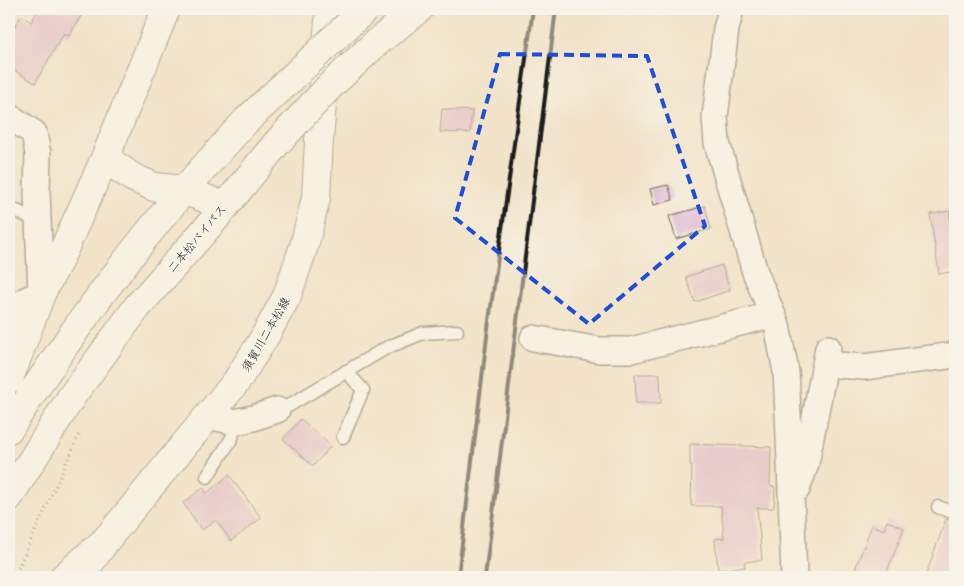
<svg xmlns="http://www.w3.org/2000/svg" width="964" height="586" viewBox="0 0 964 586" font-family="Mali,'Klee One',sans-serif">
<style>
.building{fill:#ddb0d0}
.lines{fill:none;stroke-linecap:round;stroke-linejoin:round}
.service-casing{stroke:#676259;stroke-width:15}
.minor-casing{stroke:#676259;stroke-width:28}
.secondary-casing{stroke:#676259;stroke-width:30}
.trunk-casing{stroke:#676259;stroke-width:30}
.path{stroke:#676259;stroke-width:3;stroke-dasharray:1 4;stroke-linecap:butt}
.service{stroke:#fff;stroke-width:12}
.minor{stroke:#fff;stroke-width:25}
.secondary{stroke:#fff;stroke-width:28}
.trunk{stroke:#fff;stroke-width:28}
.rail{stroke:#1c1c1c;stroke-width:4}
.trunk-bridge-casing{stroke:#676259;stroke-width:30;stroke-linecap:butt}
.trunk-bridge{stroke:#fff;stroke-width:28}
.marked{fill:none;stroke:#1d4ed8;stroke-width:4;stroke-dasharray:10 6;stroke-linejoin:round}
.labels{text-anchor:middle;dominant-baseline:central;stroke-width:4;stroke-linejoin:round;paint-order:stroke}
.street-label{font-size:12px;fill:#1c1c1c;stroke:#f7f3e8}
</style>
<rect width="100%" height="100%" fill="#f7f3e8"/>
<filter id="ink" filterUnits="userSpaceOnUse"><feTurbulence type="fractalNoise" baseFrequency=".02" numOctaves="2"/><feDisplacementMap in="SourceGraphic" scale="10" xChannelSelector="R" yChannelSelector="G"/><feConvolveMatrix kernelMatrix="1 2 1 2 8 2 1 2 1" color-interpolation-filters="sRGB"/></filter>
<filter id="wash" filterUnits="userSpaceOnUse"><feTurbulence type="fractalNoise" baseFrequency=".0096" numOctaves="4" result="noise"/><feDisplacementMap in="SourceGraphic" scale="20" xChannelSelector="R" yChannelSelector="G"/><feGaussianBlur stdDeviation="1.12" result="paint"/><feColorMatrix in="noise" values="0 0 0 0 0 0 0 0 0 0 0 0 0 0 0 0 0 1.4 0 .05"/><feComposite in="paint" operator="in"/></filter>
<g filter="url(#wash)">
<rect width="100%" height="100%" fill="#f2e3c9"/>
<g id="blocks">
<!-- building -->
<path class="building" d="M39,9H85L69,36L64,33L35,83L9,67V36L21,16L31,22Z
M442,109L472,111L470,133L440,132Z
M668,185L673,200L654,205L650,189Z
M705,206L711,229L676,239L669,216Z
M949,211L955,249V271L939,274L930,214Z
M722,265L730,290L695,302L686,277Z
M635,374H660L661,403H636Z
M301,419L331,446L313,466L283,439Z
M690,444L771,447L770,486L775,487L774,508H757L762,560L744,562L745,567L718,570L715,539L724,538L721,506H691L692,465H690Z
M229,475L261,518L231,541L216,520L202,530L183,503L203,488L207,493Z
M946,519L955,521V577H925Z
M887,521L904,528L885,577H852L872,525L884,530Z"/>
</g>
</g>
<g filter="url(#ink)">
<use href="#blocks" fill-opacity="0" stroke="#676259" stroke-width="1"/>
<g class="lines">
<!-- service casing -->
<g class="service-casing">
<path id="service" d="M9,211H17L39,222
M277,410L288,406L386,348L423,333L457,331
M343,437L363,390L346,371
M207,477L232,438L235,422
M938,507L955,513"/>
</g>
<!-- minor casing -->
<g class="minor-casing">
<path id="minor" d="M731,9L726,29L715,117L717,143L755,272L777,325L786,372L789,435L794,577
M9,116L34,133L38,154L37,193L41,294C23,299 16,304 9,323
M533,338L599,350H631L772,315
M825,364L864,367L955,355
M208,416L235,422L253,418L277,410
M797,489L806,464L828,348"/>
</g>
<!-- secondary casing -->
<g class="secondary-casing">
<path id="secondary" d="M92,560L106,540L236,382L264,338L287,296L304,246L316,198L319,140L330,9"/>
</g>
<!-- trunk casing -->
<g class="trunk-casing">
<path id="trunk" d="M377,42L419,9
M105,158L132,177L154,187L184,190L224,206
M9,379L41,294L59,260L105,158L166,9
M9,429C62,346 120,264 185,189C205,166 225,144 246,121
M9,497L72,396L138,306L214,220L276,144
M64,577L106,540"/>
</g>
<!-- path -->
<path class="path" d="M14,577L80,433"/>
<!-- service -->
<use href="#service" class="service"/>
<!-- minor -->
<use href="#minor" class="minor"/>
<!-- secondary -->
<use href="#secondary" class="secondary"/>
<!-- trunk -->
<use href="#trunk" class="trunk"/>
<!-- rail -->
<path class="rail" d="M458,577L488,328L533,9
M485,577L556,9"/>
<!-- trunk-bridge casing -->
<g class="trunk-bridge-casing">
<path id="trunk-bridge" d="M246,121L365,9
M276,144L330,86L377,42"/>
</g>
<!-- trunk-bridge -->
<use href="#trunk-bridge" class="trunk-bridge"/>
</g>
</g>
<!-- marked area -->
<path d="M0 0H964V586H0ZM500,54L647,56L705,226L589,324L455,218Z" fill="#f2e3c9" fill-opacity=".55" fill-rule="evenodd"/>
<path class="marked" d="M500,54L647,56L705,226L589,324L455,218Z"/>
<g class="labels">
<!-- street labels -->
<g class="street-label">
<text transform="translate(196 238) rotate(-50)">二本松バイパス</text>
<text transform="translate(265 334) rotate(-60)">須賀川二本松線</text>
</g>
</g>
<!-- margin -->
<rect width="964" height="586" fill="none" stroke="#f7f3e8" stroke-width="30"/>
</svg>
